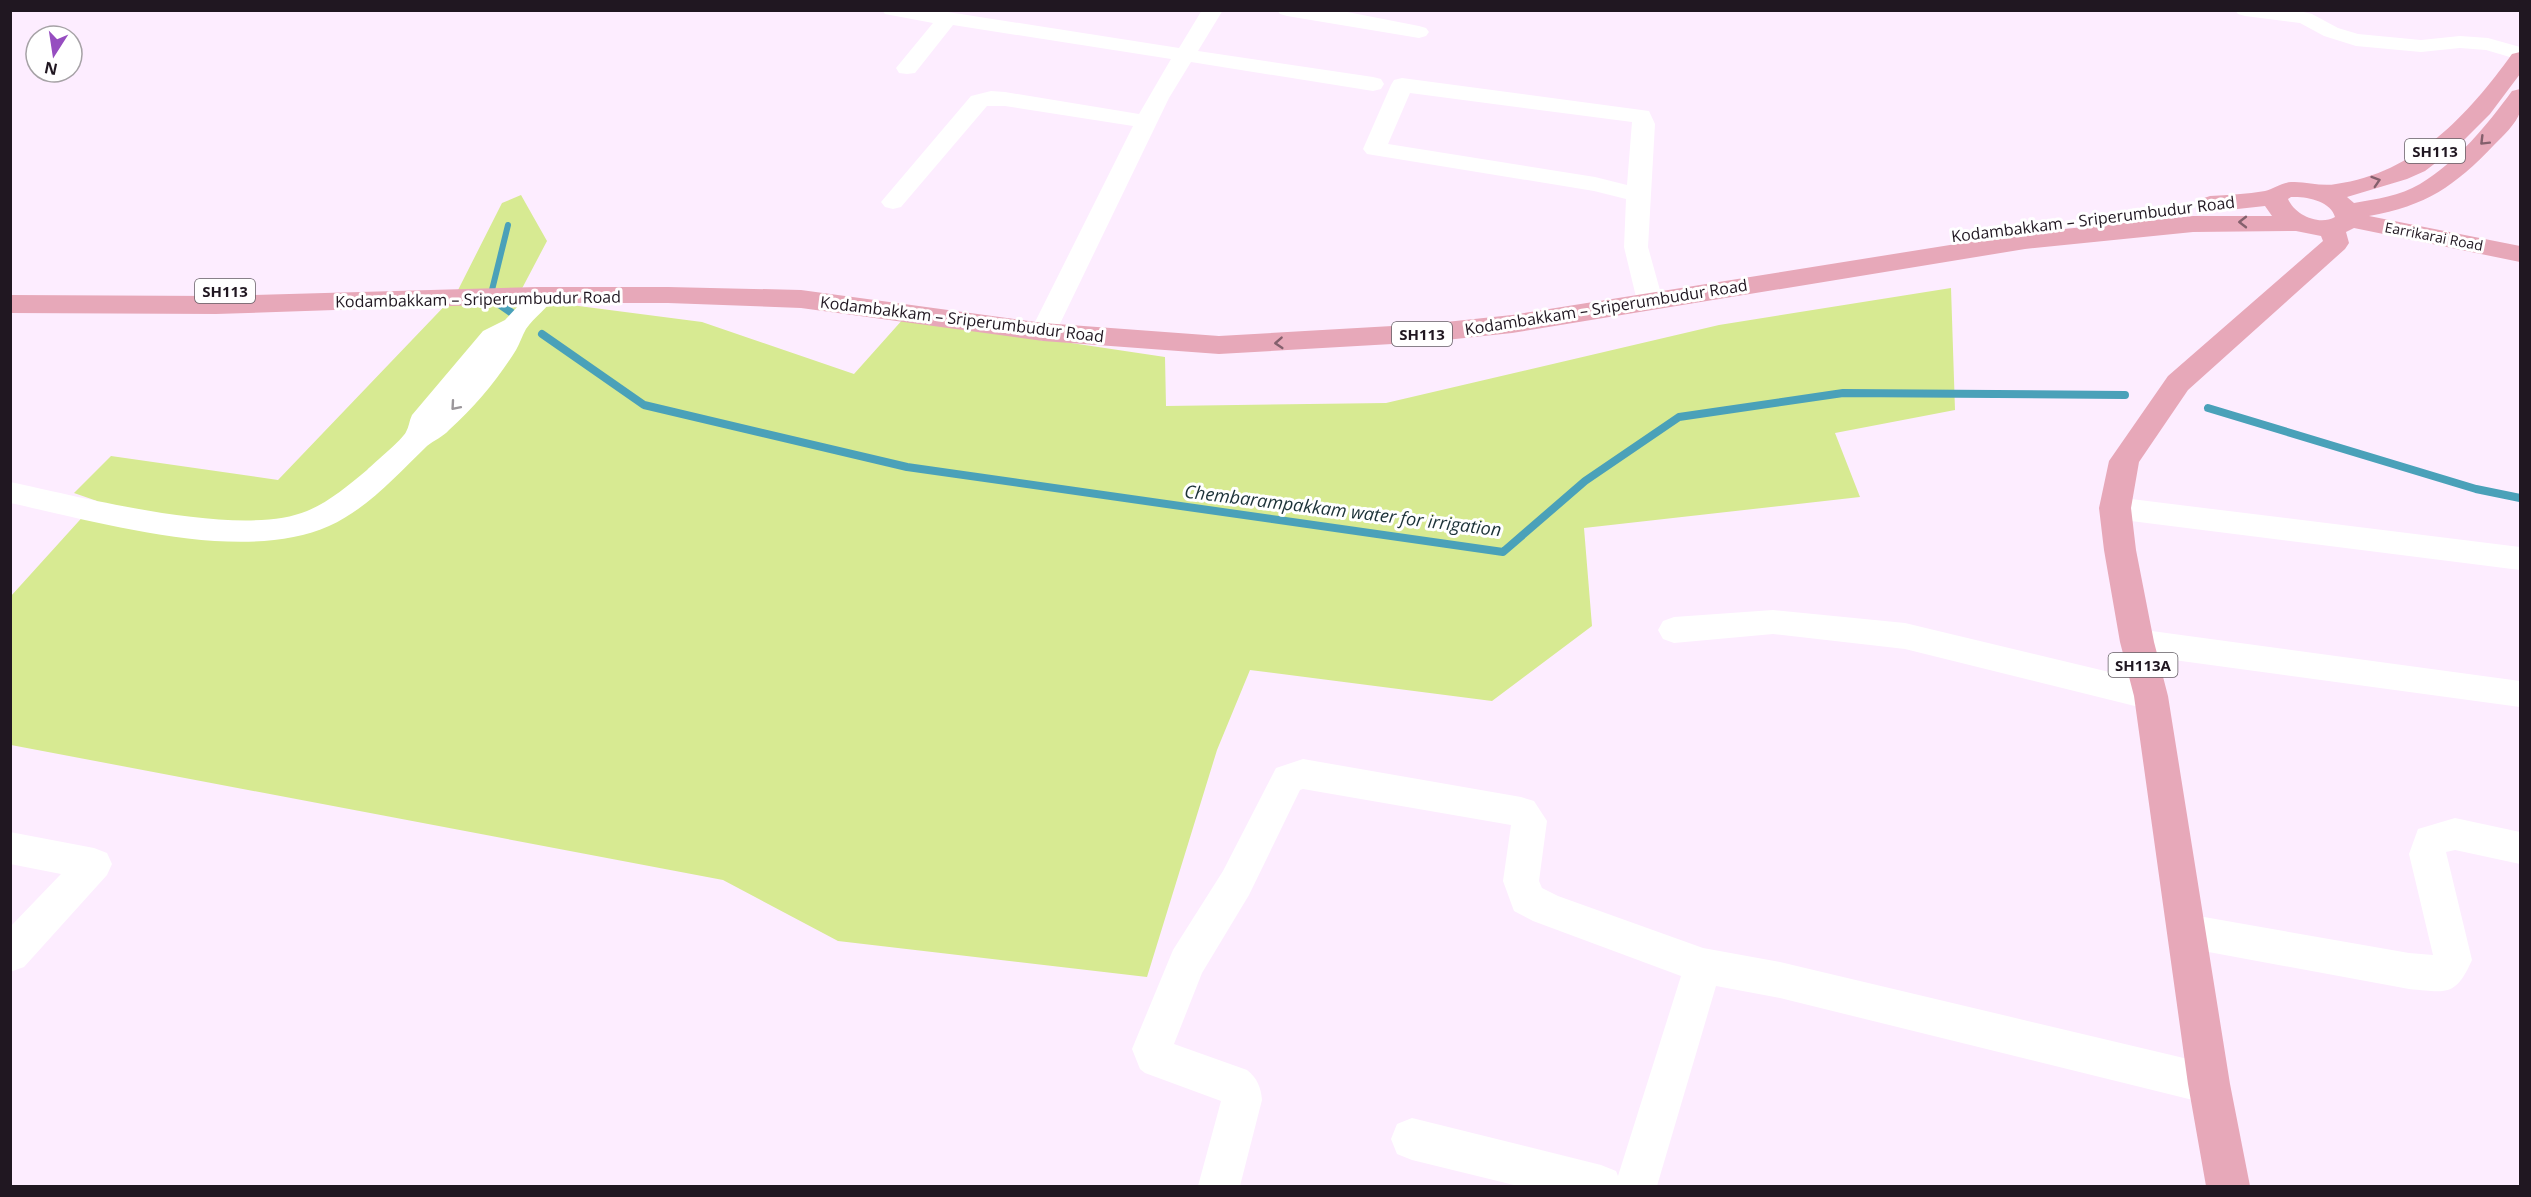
<svg xmlns="http://www.w3.org/2000/svg" width="2531" height="1197" viewBox="0 0 2531 1197" font-family="'Open Sans',sans-serif">
<style>
.green{fill:#d7ea92}
.lines{fill:none;stroke-linecap:round;stroke-linejoin:round}
.stream-far1{stroke:#4aa1b9;stroke-width:6}
.stream{stroke:#4aa1b9;stroke-width:8}
.minor{fill:#fff;fill-rule:evenodd}
.major{fill:#e7a8b9;fill-rule:evenodd}
.oneway{stroke:#84606d}
.oneway2{stroke:#9b979b}
.labels{text-anchor:middle;dominant-baseline:central;stroke-width:6;stroke-linejoin:round;paint-order:stroke}
.far-street-label{font-size:14px;fill:#201721;stroke:#fff}
.shield{fill:#fff;stroke:#635d64;stroke-width:1.5}
.shield-label{font-size:15px;font-weight:bold;fill:#201721}
.street-label{font-size:16px;fill:#201721;stroke:#fff}
.water-label{font-size:18px;font-style:italic;fill:#1c3238;stroke:#fff}
</style>
<rect width="100%" height="100%" fill="#fdedff"/>
<!-- green -->
<path class="green" d="M521,195L547,241L517,298L702,322L854,374L904,318L1165,357L1166,406L1386,403L1719,325L1951,288L1955,410L1835,433L1860,497L1584,528L1592,626L1492,701L1250,670L1217,750L1147,977L838,941L723,880L11,745V596L97,501L74,493L111,456L278,480L456,294L502,203Z"/>
<g class="lines">
<!-- stream-far1 -->
<path class="stream-far1" d="M501,305L490,298L508,225"/>
<!-- stream -->
<path class="stream" d="M499,304L512,313
M542,334L644,405L907,467L1503,552L1585,481L1679,417L1843,393L2125,395
M2208,408L2476,489L2520,498"/>
<!-- minor -->
<path class="minor" d="M882,10H935L1179,48L1202,10H1223L1198,51L1373,77L1381,79L1384,84L1381,89L1373,91L1191,62L1169,98L1056,332L1052,338L1043,341L1034,338L1030,332L1133,126L1005,106H987L901,207L893,209L885,207L881,202L971,96L991,91L1005,92L1139,114L1171,59L953,25L915,73L907,74L899,73L896,68L933,23L885,14Z
M1277,10H1337L1419,26L1426,28L1429,32L1426,36L1419,38L1287,16L1280,14Z
M2235,10H2295L2312,14L2338,28L2358,34L2421,40L2460,36L2488,38L2520,47V60L2486,50L2460,48L2421,52L2356,46L2324,36L2300,23L2245,16L2238,14Z
M1402,78L1649,111L1655,124L1648,247L1663,301L1659,307L1650,309L1641,307L1637,301L1624,247L1626,199L1594,191L1367,154L1363,149L1391,85L1394,80ZM1410,93L1632,122L1627,185L1595,177L1388,144Z
M543,287L552,289L556,295C548,308 534,317 526,329C522,336 520,343 516,350C498,379 475,407 449,430C443,437 434,440 427,446C397,475 367,509 329,526C242,565 100,522 10,503V482C82,497 240,539 307,511C329,502 349,485 367,470C375,462 402,440 406,432C409,427 409,421 412,415L483,331L505,320L534,289Z
M2115,497L2520,547V570L2115,519L2104,516L2100,508L2104,500Z
M1773,610L1905,623L2151,682L2163,686L2168,696L2163,706L2151,710L1905,649L1773,634L1674,643L1663,639L1658,630L1663,621L1674,617Z
M2137,629L2520,681V707L2137,655L2126,651L2121,642L2126,633Z
M1303,759L1521,797L1534,801L1547,821L1539,881L1542,888L1558,896L1703,948L1780,962L2209,1064L2223,1070L2229,1084L2223,1098L2209,1104L1780,998L1716,986L1657,1186H1518L1412,1160L1397,1154L1391,1139L1397,1124L1412,1118L1601,1165L1616,1171L1618,1176L1681,976L1533,921L1514,911L1503,881L1511,825L1303,789L1300,790L1249,895L1202,973L1174,1044L1247,1070C1257,1078 1261,1087 1262,1100L1240,1186H1198L1221,1101L1145,1073L1140,1069L1132,1049L1173,950L1223,871L1276,768Z
M2455,818L2520,832V864L2455,850L2446,852L2472,960C2455,998 2446,992 2409,989L2187,948L2174,943L2168,931L2174,919L2187,914L2409,953L2433,955L2409,854L2418,829Z
M10,832L94,848L107,853L112,864L107,875L24,967L10,972V927L61,874L10,864Z"/>
<!-- major -->
<path class="major" d="M2520,52V74L2490,114L2459,145L2425,171L2407,179L2347,197L2354,203C2376,199 2400,196 2420,184C2458,161 2487,125 2512,91L2520,89C2520,96 2522,106 2520,112C2516,124 2503,136 2494,145C2455,186 2426,206 2369,216L2520,246V262L2354,228L2346,232L2349,243L2345,249L2188,390L2139,462L2131,508L2136,550L2154,642L2168,696L2230,1084L2250,1186H2206L2188,1084L2134,696L2120,642L2104,550L2099,508L2109,461L2168,376L2323,241L2321,236L2296,231L2193,232L2025,249L1512,333L1427,342L1219,354L1043,341L801,308L668,303H537L216,314L10,313V295L216,296L537,287H668L801,290L1043,323L1219,336L1427,324L1512,315L2025,233L2193,216H2272L2265,206L2210,212L2201,209L2197,204L2201,199L2210,196C2228,195 2247,194 2265,191C2273,189 2281,183 2291,182C2306,181 2321,187 2336,184C2415,173 2468,115 2512,54ZM2291,197C2306,196 2331,201 2335,217C2319,226 2295,215 2288,199Z"/>
</g>
<!-- one-way arrows -->
<defs><path id="oneway-chevron" d="M-2-3.5L2.5 0L-2 3.5" fill="none" stroke-width="1.6" stroke-linecap="round" stroke-linejoin="round" transform="scale(1.5)"/></defs>
<g class="oneway">
<use href="#oneway-chevron" transform="translate(2484 141) rotate(135)"/>
<use href="#oneway-chevron" transform="translate(2376 181) rotate(-18)"/>
<use href="#oneway-chevron" transform="translate(2243 222) rotate(180)"/>
<use href="#oneway-chevron" transform="translate(1279 343) rotate(176)"/>
</g>
<use class="oneway2" href="#oneway-chevron" transform="translate(455 406) rotate(131)"/>
<g class="labels">
<!-- far-street labels -->
<g class="far-street-label">
<text transform="translate(2434 236) rotate(11)">Earrikarai Road</text>
</g>
<!-- shield labels -->
<g class="shield">
<rect x="2405" y="139" width="60" height="24" rx="4.5"/>
<rect x="195" y="279" width="60" height="24" rx="4.5"/>
<rect x="1392" y="322" width="60" height="24" rx="4.5"/>
<rect x="2108.5" y="653" width="69" height="24" rx="4.5"/>
</g>
<g class="shield-label">
<text x="2435" y="151">SH113</text>
<text x="225" y="291">SH113</text>
<text x="1422" y="334">SH113</text>
<text x="2143" y="665">SH113A</text>
</g>
<!-- street labels -->
<g class="street-label">
<text transform="translate(2093 219) rotate(-7)">Kodambakkam – Sriperumbudur Road</text>
<text transform="translate(478 299) rotate(-1)">Kodambakkam – Sriperumbudur Road</text>
<text transform="translate(1606 307) rotate(-9)">Kodambakkam – Sriperumbudur Road</text>
<text transform="translate(962 319) rotate(7)">Kodambakkam – Sriperumbudur Road</text>
</g>
<!-- water labels -->
<g class="water-label">
<text transform="translate(1343 510) rotate(7)">Chembarampakkam water for irrigation</text>
</g>
</g>
<!-- border -->
<rect width="2531" height="1197" fill="none" stroke="#201721" stroke-width="24"/>
<!-- north arrow -->
<g transform="translate(54 54) rotate(192)"><circle r="28" fill="#ffffff" stroke="#a6a2a6" stroke-width="1.5"/>
<path d="M0-4.5L10 22L0 15L-10 22Z" fill="#964dc0"/>
<text y="-9" font-size="16" font-weight="bold" text-anchor="middle" fill="#201721">N</text>
</g>
</svg>
